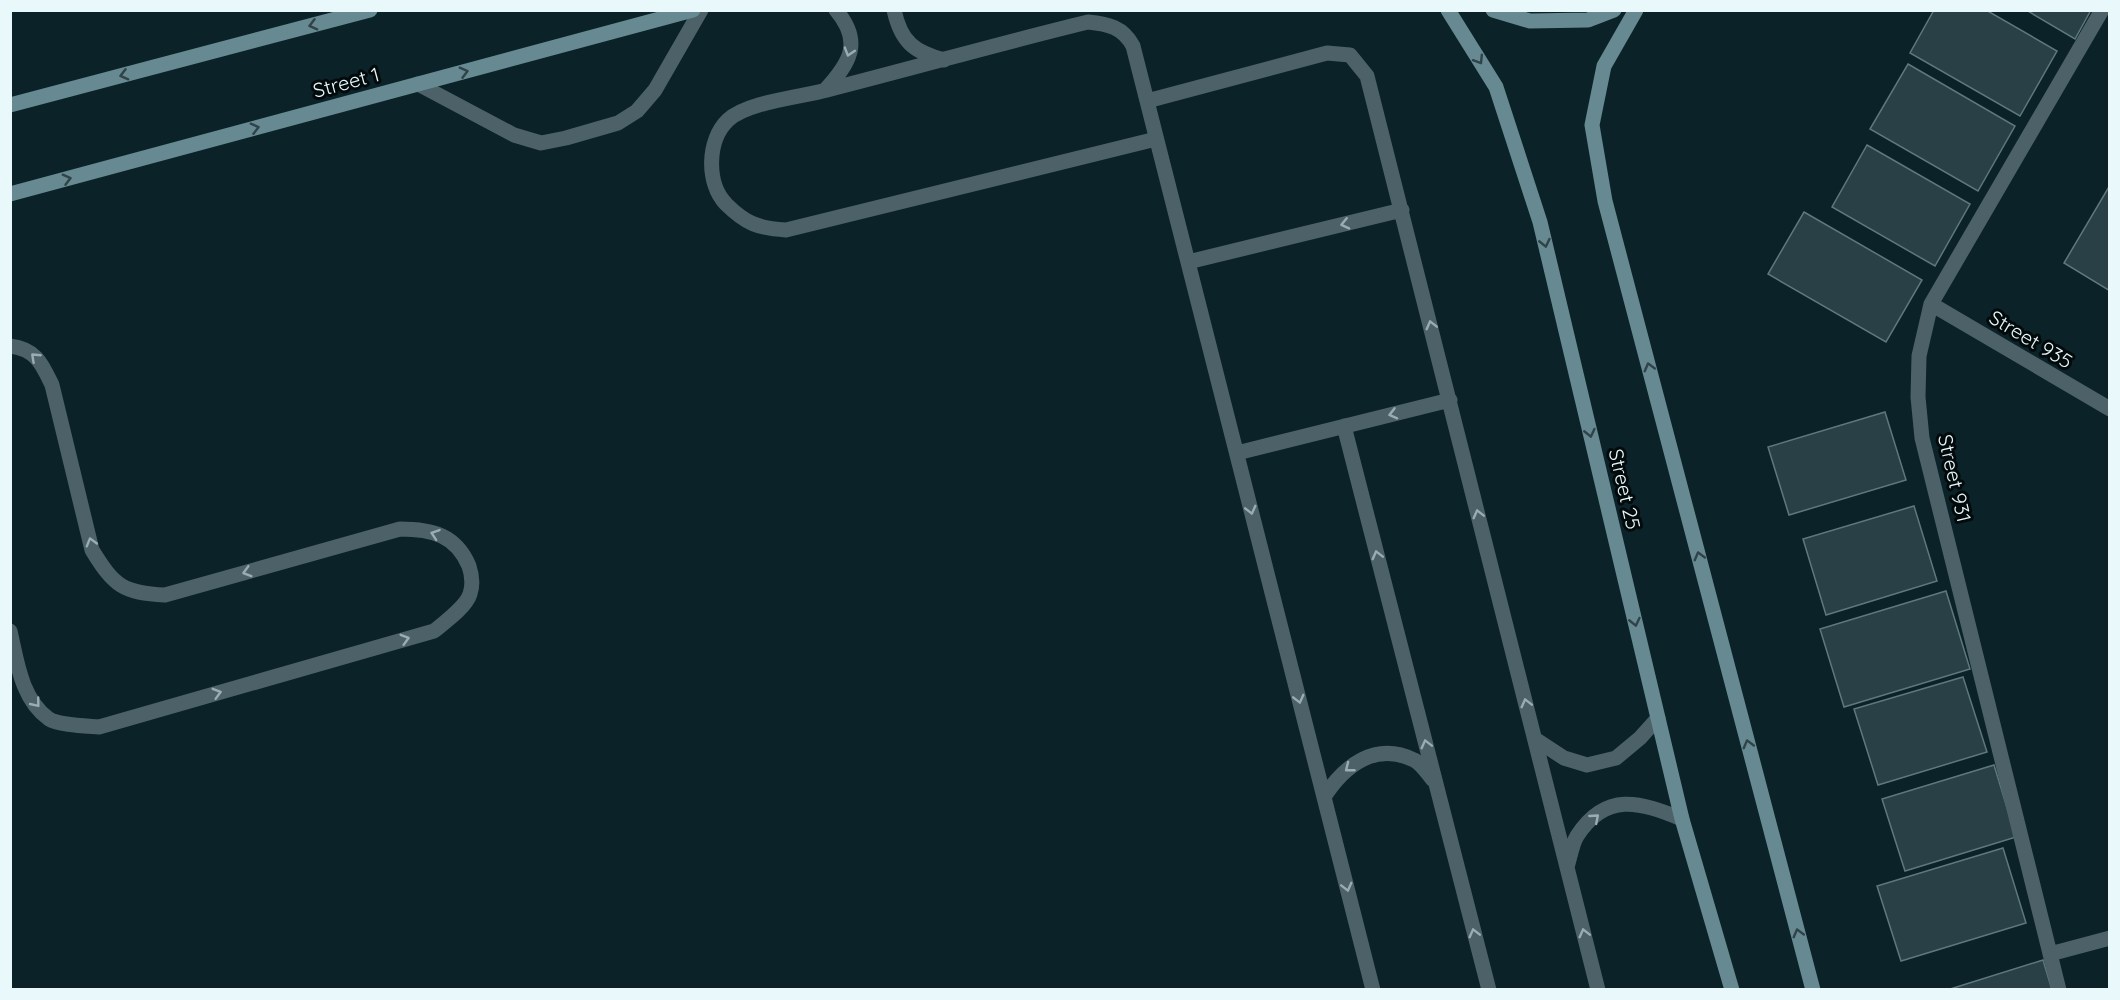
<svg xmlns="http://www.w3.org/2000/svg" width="2120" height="1000" viewBox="0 0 2120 1000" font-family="Quicksand,sans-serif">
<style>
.building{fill:#284046;stroke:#5f787f;stroke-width:1.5}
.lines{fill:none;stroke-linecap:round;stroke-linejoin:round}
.lane{stroke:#4c6268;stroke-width:15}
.street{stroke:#4c6268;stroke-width:15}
.secondary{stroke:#668992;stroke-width:15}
.oneway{stroke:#304348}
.oneway2{stroke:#9aadb2}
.labels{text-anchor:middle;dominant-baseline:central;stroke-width:6;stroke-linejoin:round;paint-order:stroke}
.street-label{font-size:20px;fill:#e9f8fb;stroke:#030a0c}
</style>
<rect width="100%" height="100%" fill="#0a2228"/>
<!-- building -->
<path class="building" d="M1934,10H1986L2057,51L2020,116L1910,53Z
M2026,10H2091L2075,39Z
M1908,64L2015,126L1978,191L1870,129Z
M1867,145L1970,204L1935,266L1832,207Z
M2110,185V291L2064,263Z
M1804,212L1922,280L1886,342L1768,274Z
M1885,412L1906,480L1789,515L1768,447Z
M1914,506L1937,581L1826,615L1803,539Z
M1946,591L1970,669L1844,707L1820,629Z
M1963,677L1987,752L1878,785L1854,709Z
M1994,765L2016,837L1905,871L1882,799Z
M2003,848L2026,923L1901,961L1877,886Z
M2043,960L2052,990H1947Z"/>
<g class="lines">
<!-- lane -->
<path class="lane" d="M894,10C901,42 914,52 944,60
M418,84L514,135L541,143L566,138L618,123L637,111L655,90L701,10
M825,90C850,63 863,42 836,10
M1147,101L1327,53L1350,55L1367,76L1598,990
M1156,139L786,230C758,228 746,224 726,204C706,183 707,140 728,120C747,102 801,97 827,90C914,68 1001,43 1088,22C1108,24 1123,27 1133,46L1373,990
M1188,262L1402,210
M10,346C36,349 42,364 52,385L92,550C114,586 123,593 165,595L400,529C432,529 456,535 469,566C472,575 473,585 470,594C466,607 445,622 434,631L99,727C88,726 58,725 49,719C21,699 17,661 10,631
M1344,426L1489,990
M1237,453L1450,400
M1535,739L1564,758L1587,765L1616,758L1640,738L1658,718
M1324,797C1344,766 1375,741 1414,760C1421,763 1428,774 1433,780
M1567,867C1570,858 1572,844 1577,836C1606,791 1640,802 1682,819"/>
<!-- street -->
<path class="street" d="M1931,304L2110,409
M2050,954L2110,938
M2059,990L1922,438L1918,397L1919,356L1931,304L2102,10"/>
<!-- secondary -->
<path class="secondary" d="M1448,10L1496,87L1540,222L1682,819L1732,990
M1493,10L1530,21L1588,20L1614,10
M1636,10L1604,66L1592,125L1605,201L1813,990
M10,105L370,10
M10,194L693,10"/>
</g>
<!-- one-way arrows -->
<defs><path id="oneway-chevron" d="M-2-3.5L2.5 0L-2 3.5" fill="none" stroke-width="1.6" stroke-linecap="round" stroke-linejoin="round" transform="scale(1.5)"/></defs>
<g class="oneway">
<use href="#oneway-chevron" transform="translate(313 25) rotate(165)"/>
<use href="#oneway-chevron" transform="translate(1479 60) rotate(58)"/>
<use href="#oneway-chevron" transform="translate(464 72) rotate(-15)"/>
<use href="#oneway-chevron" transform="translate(124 75) rotate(165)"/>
<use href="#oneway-chevron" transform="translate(255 128) rotate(-15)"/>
<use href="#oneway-chevron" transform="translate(67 179) rotate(-15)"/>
<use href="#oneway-chevron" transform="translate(1545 243) rotate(77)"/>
<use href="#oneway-chevron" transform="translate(1649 367) rotate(-105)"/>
<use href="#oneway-chevron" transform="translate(1590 433) rotate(77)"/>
<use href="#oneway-chevron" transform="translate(1699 556) rotate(-105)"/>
<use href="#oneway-chevron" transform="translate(1635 622) rotate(77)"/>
<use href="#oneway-chevron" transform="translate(1748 744) rotate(-105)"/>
<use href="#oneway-chevron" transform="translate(1798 933) rotate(-105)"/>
</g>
<g class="oneway2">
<use href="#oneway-chevron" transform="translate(849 52) rotate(107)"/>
<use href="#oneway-chevron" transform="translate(1345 224) rotate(167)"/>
<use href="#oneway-chevron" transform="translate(1431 325) rotate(-104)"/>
<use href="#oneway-chevron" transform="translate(35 357) rotate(-137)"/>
<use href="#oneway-chevron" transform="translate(1393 414) rotate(166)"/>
<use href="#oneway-chevron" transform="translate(1251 510) rotate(76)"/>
<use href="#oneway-chevron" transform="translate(1478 514) rotate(-104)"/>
<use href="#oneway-chevron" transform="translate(435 534) rotate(-161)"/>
<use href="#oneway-chevron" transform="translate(91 542) rotate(-106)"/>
<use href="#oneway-chevron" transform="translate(1377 555) rotate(-104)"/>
<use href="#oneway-chevron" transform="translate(247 572) rotate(164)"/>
<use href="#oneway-chevron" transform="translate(405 639) rotate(-16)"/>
<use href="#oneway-chevron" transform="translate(217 693) rotate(-16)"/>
<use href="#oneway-chevron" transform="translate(1299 699) rotate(76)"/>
<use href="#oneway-chevron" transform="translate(36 703) rotate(51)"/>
<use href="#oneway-chevron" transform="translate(1526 703) rotate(-104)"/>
<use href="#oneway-chevron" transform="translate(1426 744) rotate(-104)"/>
<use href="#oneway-chevron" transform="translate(1349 768) rotate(142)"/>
<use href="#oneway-chevron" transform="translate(1595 818) rotate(-41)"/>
<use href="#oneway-chevron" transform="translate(1347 887) rotate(76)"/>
<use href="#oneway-chevron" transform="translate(1474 933) rotate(-104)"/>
<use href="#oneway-chevron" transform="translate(1584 933) rotate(-104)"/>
</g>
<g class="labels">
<!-- street labels -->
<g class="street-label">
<text transform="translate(346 82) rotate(-15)">Street 1</text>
<text transform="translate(2031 339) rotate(31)">Street 935</text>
<text transform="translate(1955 478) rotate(77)">Street 931</text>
<text transform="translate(1625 489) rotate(77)">Street 25</text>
</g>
</g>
<!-- border -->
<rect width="2120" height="1000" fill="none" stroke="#e9f8fb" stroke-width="24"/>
</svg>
